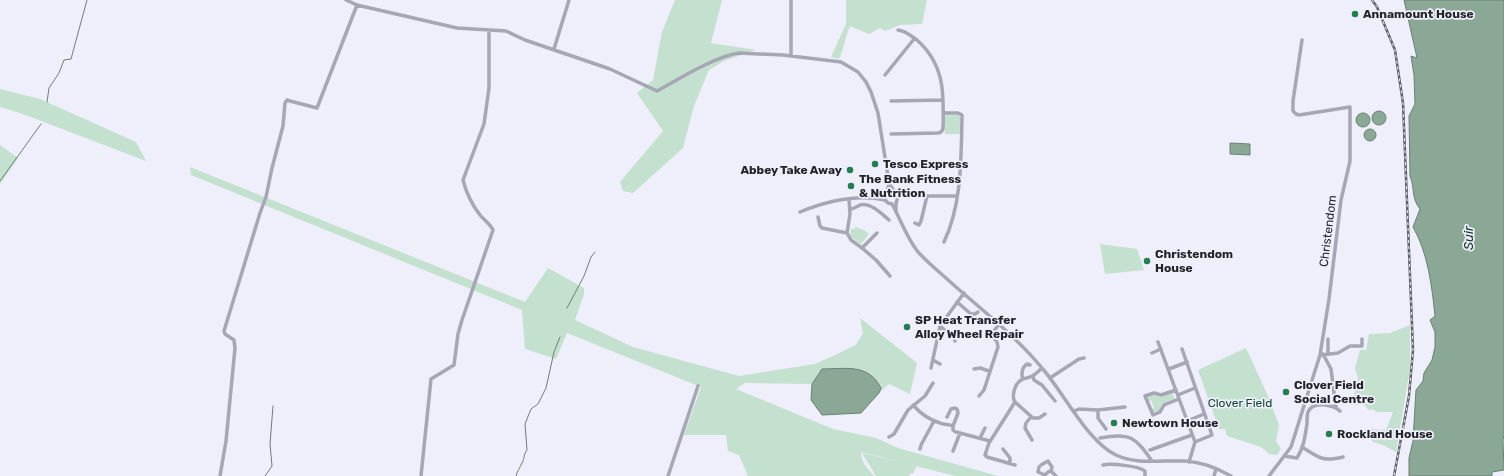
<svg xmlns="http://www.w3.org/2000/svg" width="1504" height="476" viewBox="0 0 1504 476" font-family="Rubik,sans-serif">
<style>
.green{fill:#c4e0ce}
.water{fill:#8aa895;stroke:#6b8074}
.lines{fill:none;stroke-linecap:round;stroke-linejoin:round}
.stream{stroke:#6b8074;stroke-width:1}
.minor{stroke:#a6a6b4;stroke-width:3.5}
.rail-casing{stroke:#616168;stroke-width:2.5}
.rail{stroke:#eeeffb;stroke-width:1;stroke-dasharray:3;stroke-linecap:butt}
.poi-dot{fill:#227d52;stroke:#eeeffb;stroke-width:1.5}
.labels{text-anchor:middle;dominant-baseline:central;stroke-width:3.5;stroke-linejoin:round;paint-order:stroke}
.poi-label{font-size:12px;font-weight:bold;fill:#232328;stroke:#eeeffb;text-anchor:start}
.street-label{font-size:12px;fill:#232328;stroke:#eeeffb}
.park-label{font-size:12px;fill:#11482e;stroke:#eeeffb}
.water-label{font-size:13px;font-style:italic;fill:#09331f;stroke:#eeeffb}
</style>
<rect width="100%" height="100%" fill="#eeeffb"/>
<!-- green -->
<path class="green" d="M675,0H722L711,43L756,50L724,61L709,70L694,106L683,148L633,193L623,191L620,182L663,131L637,93L653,80L662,32Z
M846,0H927L922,24L900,25L885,31L880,28L869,34L850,26C845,37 844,48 839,59L831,57L846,24Z
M0,89L40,99L136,142L146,161L23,114L0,107Z
M946,115H959L960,116V134H945L944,118Z
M0,145L18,158L0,184Z
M190,167L525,302L548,268L584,288V294L575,320L633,347L739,376L815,364L835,355L856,345L863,333L860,318L917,363L910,394L889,384L879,393L881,388L822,370L812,384L745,383L736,389L833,429L876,438L898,448L998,476H955L861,452C861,462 867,468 874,476H748L739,455L728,451L726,435H684L701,387L567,333L556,359L525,349L522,310L191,175Z
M855,227L864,230L869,234L861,244L850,236L851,229H855Z
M1100,244L1137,249L1144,270L1105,274Z
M1410,325V369L1396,452L1383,445L1373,442L1365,429L1386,430L1393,412H1377L1372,409L1369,410L1364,405H1352L1358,378L1355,368L1360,350H1366L1369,334L1390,333Z
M1246,348L1268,396L1279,425L1276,441L1281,449L1277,455L1269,454L1261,447L1227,436L1225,429H1219L1198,370Z
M1172,393L1175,399L1162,404L1159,411L1153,412L1152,409L1154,408L1151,400L1149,401L1148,399L1149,396L1154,395L1160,397Z
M862,453L917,466L913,473L910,474L909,476H876Z"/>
<!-- water -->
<path class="water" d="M1404,0H1504V436L1503,440L1504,470L1492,472V476H1409V458L1413,441L1416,390L1423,381L1424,373L1432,360L1435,347V332L1430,320L1435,316C1432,287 1428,253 1413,227L1420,209C1411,198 1415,188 1410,176L1409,116L1415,104L1414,75L1411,56L1417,58Z
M1372 118a7 7 0 1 1 14 0a7 7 0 1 1-14 0Z
M1356 120a7 7 0 1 1 14 0a7 7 0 1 1-14 0Z
M1364 135a6 6 0 1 1 12 0a6 6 0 1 1-12 0Z
M1230,143L1250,144V155L1230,154Z
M822,369C846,369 868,363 881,388L879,393L861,413L822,415L811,400L812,384Z"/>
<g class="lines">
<!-- stream -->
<path class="stream" d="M47,102L49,88L59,73L64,60L71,59L87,0
M0,181L41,124
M567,308L584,276L591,257L595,252
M265,476L272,466L270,444L273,406
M516,476C517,471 520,468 522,463C525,458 523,455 527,450L525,424L531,409L538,404L546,388L554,352L560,337"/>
<!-- minor -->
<path class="minor" d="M346,0L357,5L457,28L506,31L525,40L610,69L657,91C679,79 716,56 739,53L783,55L841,62L858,72L866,82L871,92L878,113L889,183C892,189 896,192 898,197L896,203V212
M554,49L569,0
M791,56V0
M885,75L914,39
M891,101L943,100
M943,113H958L962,115V117C961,159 962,204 944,242
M891,134L938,133L941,132L943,129C944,94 945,65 917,40C911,36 906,31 898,30
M886,166L961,165
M889,184L885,200L888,203L892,204C901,220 906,237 918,252C930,265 943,275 956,287C986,313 1017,338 1042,368C1064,393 1087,441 1116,455C1137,465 1162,460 1185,461C1201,462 1217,468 1231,476
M901,196H957
M850,209C854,209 856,207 860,205C870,202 882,214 889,220
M800,212C827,201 856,194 885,200
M818,217L820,226L822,228L847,233
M915,223L919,225L921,221L927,196
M847,233L851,240L862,248L877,233
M847,233L850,214L849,199
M862,248L876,260L890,276
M957,302L971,314H975L978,312
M940,326L954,338L955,341
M1158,342L1195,442L1189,462
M1182,349L1212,435L1195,442
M1152,353L1161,349
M1323,354L1331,369L1336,408
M1328,354V339
M1321,355L1338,353L1350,346H1362V339
M933,360L940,364
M931,368L940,326L964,293
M974,369L980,368L989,371
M1169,369L1187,362
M1033,376L1034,380L1042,385L1055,401
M1050,378L1079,359L1084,358
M1023,379C1021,374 1022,367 1027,364L1030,365
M1176,390L1161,395L1154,393L1145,396L1153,415L1160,412L1164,405L1179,399
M1178,395L1195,388
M979,396L984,390L998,347L997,342L992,336L994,331L999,324
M1015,402L1033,418H1039L1045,414
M913,405C920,413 930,420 940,423C944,425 949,424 953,426V430L956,432L990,441
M1098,410V418L1106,429
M1074,411L1079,409L1098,410L1125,407
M947,417L951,409L955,408L957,409L958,413L953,426
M1031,417L1026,423L1025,428L1032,440
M1187,421L1204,414
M889,437L894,434L908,410L925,396L933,383
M980,438L985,428
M1100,438C1130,432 1135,437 1152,461
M1302,447C1320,458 1322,462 1343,457
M920,449L921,445L934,421
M1003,449L1010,458V463
M1150,450L1192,435
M953,451L960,433
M1284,456L1297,458C1304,447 1305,436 1307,424C1307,420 1307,415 1308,412C1313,400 1333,405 1340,411
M1015,465L987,457L985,455L989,443L1015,402C1011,396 1015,382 1023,379C1025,378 1029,378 1032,376C1036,374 1039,371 1042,368
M1041,465L1048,461L1052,467L1051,471
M1103,465C1111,463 1139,466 1145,471V476
M1039,467L1038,472L1045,475L1048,472L1051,471L1056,476
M220,476L226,441L235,348L234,340L225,334L224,331L260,213L266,197L272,168L283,126L285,103L287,100L290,101L317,108L357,5
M421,476L431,379L454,365L458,334L462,320L493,230C490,224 484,220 480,215C473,206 466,192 463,180L484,124L489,88V30
M668,476L698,386
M1214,476L1216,469
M1269,476L1291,447L1320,355L1329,299L1341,200L1350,161V107L1299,115L1296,114L1293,111V101L1302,40"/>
<!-- rail casing -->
<g class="rail-casing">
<path id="rail" d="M1372,0L1377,7L1395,50L1403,103L1413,350L1409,396L1394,476"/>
</g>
<!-- rail -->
<use href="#rail" class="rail"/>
</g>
<!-- markers -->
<g class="poi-dot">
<circle cx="1355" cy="14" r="4"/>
<circle cx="875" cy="164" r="4"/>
<circle cx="850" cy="170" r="4"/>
<circle cx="851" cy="186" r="4"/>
<circle cx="1147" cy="261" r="4"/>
<circle cx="907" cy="327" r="4"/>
<circle cx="1286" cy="392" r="4"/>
<circle cx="1114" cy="423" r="4"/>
<circle cx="1329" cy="434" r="4"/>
</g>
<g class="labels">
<!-- poi labels -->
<g class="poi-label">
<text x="1363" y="14">Annamount House</text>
<text x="883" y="164">Tesco Express</text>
<text x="842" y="170" text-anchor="end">Abbey Take Away</text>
<text x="859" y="179">The Bank Fitness<tspan x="859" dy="14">&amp; Nutrition</tspan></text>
<text x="1155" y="254">Christendom<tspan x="1155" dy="14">House</tspan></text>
<text x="915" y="320">SP Heat Transfer<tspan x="915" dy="14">Alloy Wheel Repair</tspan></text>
<text x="1294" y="385">Clover Field<tspan x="1294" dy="14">Social Centre</tspan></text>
<text x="1122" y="423">Newtown House</text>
<text x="1337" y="434">Rockland House</text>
</g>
<!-- street labels -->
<g class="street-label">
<text transform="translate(1328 231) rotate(-83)">Christendom</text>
</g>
<!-- park labels -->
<g class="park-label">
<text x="1240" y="403">Clover Field</text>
</g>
<!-- water labels -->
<g class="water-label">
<text transform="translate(1468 238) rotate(-90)">Suir</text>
</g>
</g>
</svg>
